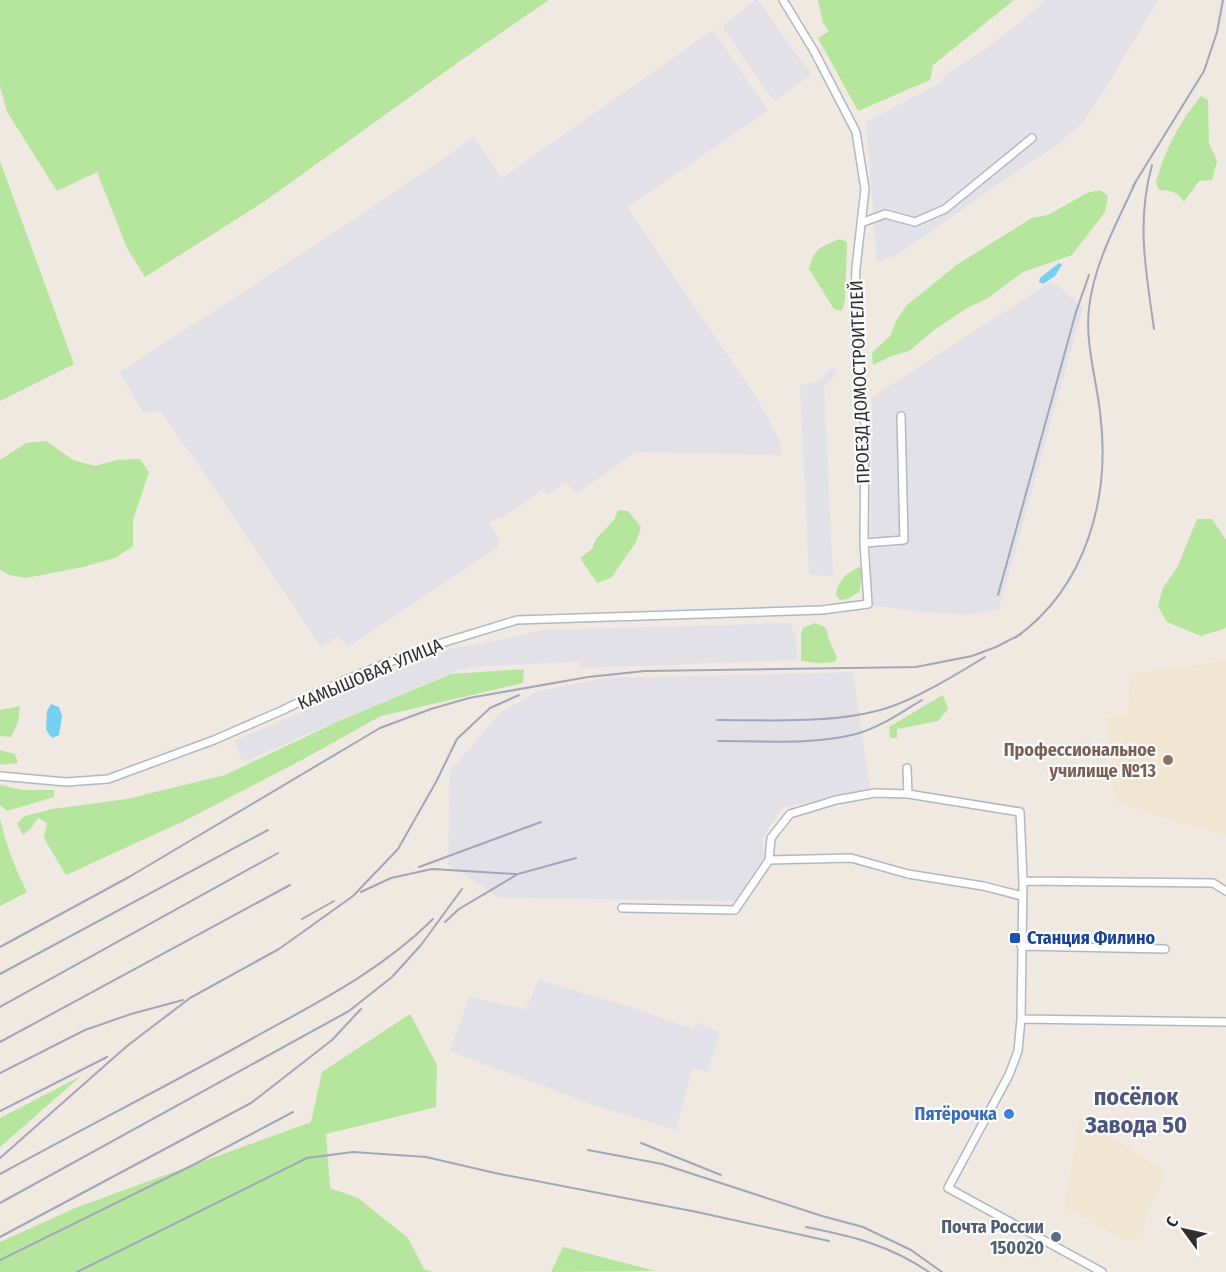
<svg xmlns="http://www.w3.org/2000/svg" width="1226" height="1272" viewBox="0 0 1226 1272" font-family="'Fira Sans Condensed',sans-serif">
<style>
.industrial{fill:#e3e1e8}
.education{fill:#f0e6d1}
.green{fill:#b6e59e}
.water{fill:#75cff0}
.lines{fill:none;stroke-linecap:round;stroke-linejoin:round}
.street-casing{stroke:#b4b7c1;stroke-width:10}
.street{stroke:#fff;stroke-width:7}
.rail{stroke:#a3a6b8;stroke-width:2}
.education-dot{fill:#8d6e63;stroke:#fff;stroke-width:2}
.transit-dot{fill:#1a4fb4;stroke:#fff;stroke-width:2}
.shop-dot{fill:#3f7fe0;stroke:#fff;stroke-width:2}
.service-dot{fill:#5c6f8a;stroke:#fff;stroke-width:2}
.labels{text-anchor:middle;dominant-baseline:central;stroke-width:4.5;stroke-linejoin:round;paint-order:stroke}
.street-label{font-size:18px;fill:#2e2e2e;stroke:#fff}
.education-label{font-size:18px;font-weight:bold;fill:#785e54;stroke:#fff;text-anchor:end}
.transit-label{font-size:18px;font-weight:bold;fill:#164399;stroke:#fff;text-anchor:start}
.shop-label{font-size:18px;font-weight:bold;fill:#366cbe;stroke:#fff;text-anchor:end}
.service-label{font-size:18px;font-weight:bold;fill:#4e5e75;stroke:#fff;text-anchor:end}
.district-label{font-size:24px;font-weight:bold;fill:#4d5680;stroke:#fff}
</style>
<rect width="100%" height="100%" fill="#efe9e1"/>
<!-- industrial -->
<path class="industrial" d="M755,0H758L811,75L774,101L722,27Z
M1045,0H1158L1105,89L1082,123L1057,145L1020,169L900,253L877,263L866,122L942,82L945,75L981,52L1034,11Z
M713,30L768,111L627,207L756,397L780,441L781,455L636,452L576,494L566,482L547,495L542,490L501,519L499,517L489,524L500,541L497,548L348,647L339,636L321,647L193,457L160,411L143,413L120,372L364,213L474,137L502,178Z
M1052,281L1083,307L999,609L968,615L921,612L870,605L872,397Z
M832,367L838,373L824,387L833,576H824L809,574L800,385L817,382Z
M792,623V629L796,635L797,660L581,668L579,662L485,666L458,670L243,762L234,741L448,649L486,643L542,630Z
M853,672L870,789L782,808L763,837V858L735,901L500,898L448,864L450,771L501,712L538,691L605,678Z
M539,980L631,1007L693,1029L696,1023L720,1032L707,1072L692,1068L676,1130L590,1104L450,1051L469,997L526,1009Z"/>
<!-- education -->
<path class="education" d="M1226,661V834L1186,825L1115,801L1106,718L1128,715L1130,674Z
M1080,1119L1167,1172L1146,1212L1142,1237L1125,1241L1064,1206Z"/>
<!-- green -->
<path class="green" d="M0,0H549L460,61L265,201L145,277L127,248L97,172L57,191L7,112L0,86Z
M818,0H1014L933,65L930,80L858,111L818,38L829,31L823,23Z
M1201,96L1208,100L1209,143L1217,161L1212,180L1199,181L1184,202C1178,192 1171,190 1159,190L1156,182C1165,149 1179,123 1201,96Z
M0,161L74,364L0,401Z
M1100,190L1108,196L1105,212L1072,255L1023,272L988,298L967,308L934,330L909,351L889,357L873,365L872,353L890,336L897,319L907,305L958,264L1032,218L1048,215L1087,193Z
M840,239L847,242L845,300L842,311L834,309L809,269C813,249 822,246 840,239Z
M46,441L73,460L95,466L117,460L140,459L149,472L133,520V546L115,558L83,567L26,578L9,575L0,570V460L26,443Z
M618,510L628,511L641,527L636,542L611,578L597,583L580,558L592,549L596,539L614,520Z
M1197,519H1212L1226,540V628L1201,636L1167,622L1158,606L1163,588L1178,566Z
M860,567L863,572L859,592L848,599L840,600L836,595C837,582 848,571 860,567Z
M815,623L826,628L829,640L837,657L835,662L819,663L801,661V634L803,628Z
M524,669L523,683L381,716L298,762L182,822L66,875L44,838L47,823L38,818L31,828L23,835L17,823L25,816L52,809L127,799L225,775L339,721L451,674Z
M943,695L948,709L938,721L897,729V738H890L889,727Z
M20,706L18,722L11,737L0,736V710Z
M0,750L15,754L18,763L0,765Z
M0,785L23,790H54V797L7,811L0,805Z
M0,819C6,845 15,868 27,892L0,906Z
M410,1014L437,1065L436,1107L326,1134L330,1188L358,1198L408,1238L424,1269L433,1272H0V1242L75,1208L311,1122L322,1072Z
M81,1076L0,1147V1118Z
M563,1247L656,1271L551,1272Z"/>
<!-- water -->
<path class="water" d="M1059,263L1062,265L1055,276L1043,284L1039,282L1040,278Z
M51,704L59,707L62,716L59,735L52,738L46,730L47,711Z"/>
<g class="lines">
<!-- street casing -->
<g class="street-casing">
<path id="street" d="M861,223L885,214L915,222L945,209L1032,138
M864,543L904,540L901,416
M907,768L908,794
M0,776L66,782L108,779L214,740L283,710L343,681L419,650L517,620L822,610L868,604L864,543L865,425L854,325L856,268L865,189L856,132L814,51L783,0
M1022,896L983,886L908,874L851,858L769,860L771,838L790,814L836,800L875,793L908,794L1020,812L1023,881
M622,908L735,910L769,860
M1021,946L1165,949
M1021,1019L1226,1022
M1102,1272L948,1188L1009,1075L1018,1051L1021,1019L1023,881L1213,883L1226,891"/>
</g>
<!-- street -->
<use href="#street" class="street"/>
<!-- rail -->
<path class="rail" d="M1152,165C1136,223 1146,271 1154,329
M1133,186L1204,71L1217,32L1223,0
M998,595L1076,312L1089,275
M1015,638C1087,587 1111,496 1100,412C1096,377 1085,343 1089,308C1094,263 1118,221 1136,181
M717,720C770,720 837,724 887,708C918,698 957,674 985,657
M718,741C763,741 812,745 856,734C879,728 902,712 922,700
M419,867L541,822
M361,892L391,878L432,869L516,874
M302,919L334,901
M445,922L459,909L518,874L576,858
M0,947L129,877L380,728L431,709L469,698L588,677L645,671L916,667L972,656L996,647L1021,634
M0,974L268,830
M0,1007L278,853
M0,1042L290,885
M0,1073L85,1030L131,1014L183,1000
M0,1111L107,1057
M641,1143L721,1175
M588,1150L662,1164L822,1216L863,1227L911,1250L942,1272
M0,1158L127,1046L190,998L279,949L353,896L398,849L436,782L457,739L490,708L519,695
M0,1174C87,1126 177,1081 264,1032C324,999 384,968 433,919
M0,1203L349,1011L392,977L421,945L462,889
M806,1227C852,1236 889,1245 929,1272
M0,1237L251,1103L332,1040L361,1009
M0,1260L193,1165L293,1112
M77,1272L307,1158L353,1152L426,1157L495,1173L697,1212L829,1241"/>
</g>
<!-- markers -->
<circle class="education-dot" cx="1168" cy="760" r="6"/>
<rect class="transit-dot" x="1009" y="932" width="12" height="12" rx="3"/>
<circle class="shop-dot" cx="1009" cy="1114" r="6"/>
<circle class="service-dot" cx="1056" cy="1237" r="6"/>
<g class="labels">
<!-- street labels -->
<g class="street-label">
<text transform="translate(860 382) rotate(-92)">ПРОЕЗД ДОМОСТРОИТЕЛЕЙ</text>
<text transform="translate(370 674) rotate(-23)">КАМЫШОВАЯ УЛИЦА</text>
</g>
<!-- education labels -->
<g class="education-label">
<text x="1156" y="750">Профессиональное<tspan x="1156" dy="21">училище №13</tspan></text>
</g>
<!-- transit labels -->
<g class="transit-label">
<text x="1027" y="938">Станция Филино</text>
</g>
<!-- shop labels -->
<g class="shop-label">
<text x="997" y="1114">Пятёрочка</text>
</g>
<!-- service labels -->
<g class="service-label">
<text x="1044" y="1227">Почта России<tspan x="1044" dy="21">150020</tspan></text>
</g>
<!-- district labels -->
<g class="district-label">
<text x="1136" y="1097">посёлок<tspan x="1136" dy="28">Завода 50</tspan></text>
</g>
</g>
<!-- north arrow -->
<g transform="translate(1184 1230) rotate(303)" stroke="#ffffff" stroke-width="4.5" paint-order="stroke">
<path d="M0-4.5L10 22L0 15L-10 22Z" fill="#2e2e2e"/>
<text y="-9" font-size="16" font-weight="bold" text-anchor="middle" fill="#2e2e2e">С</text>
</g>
</svg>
